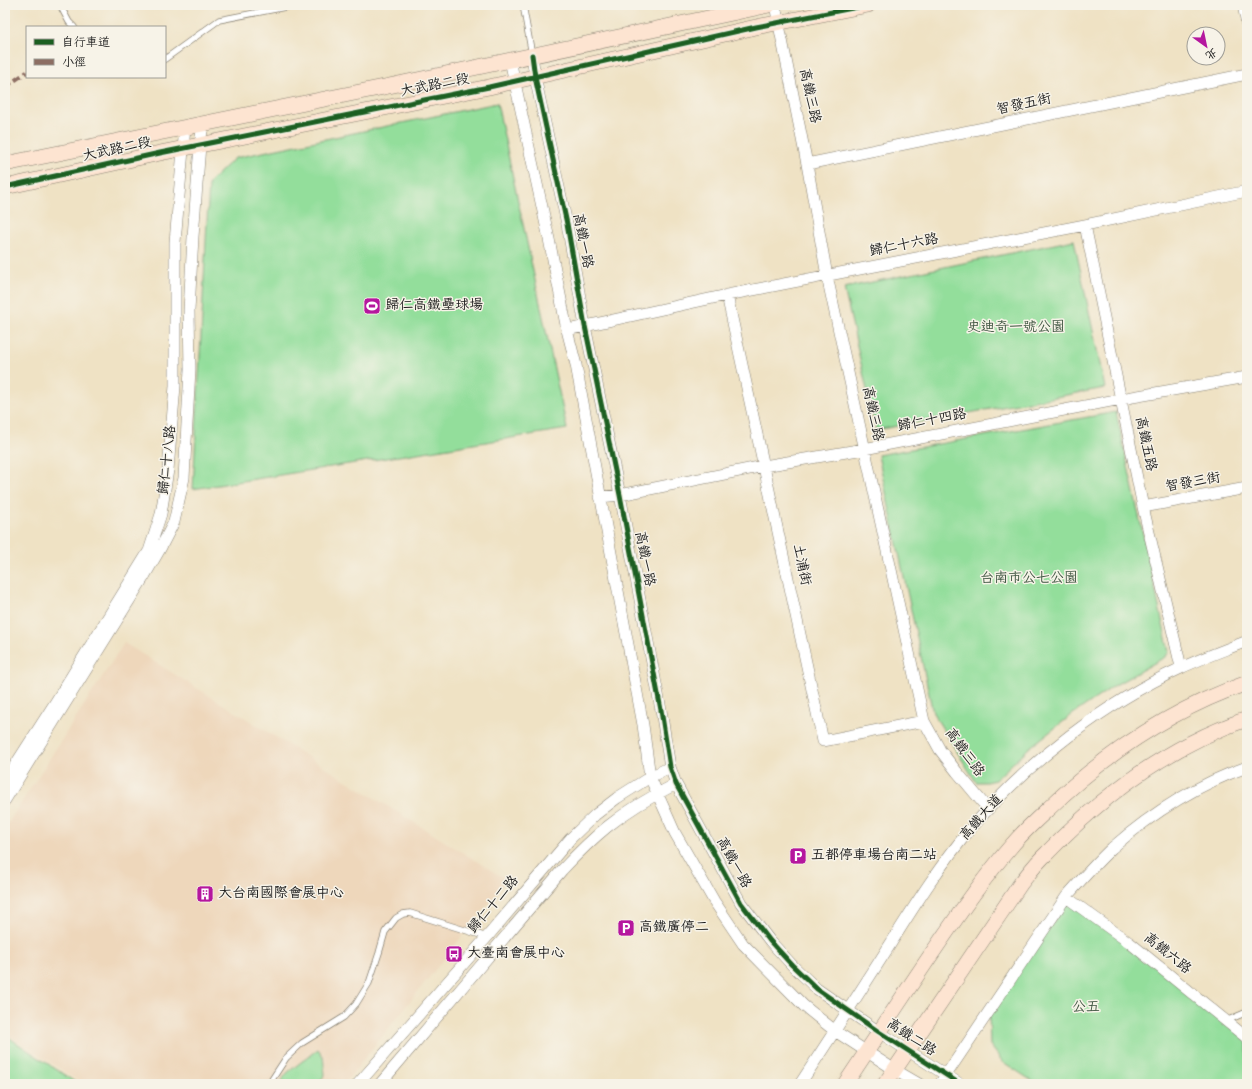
<svg xmlns="http://www.w3.org/2000/svg" width="1252" height="1089" viewBox="0 0 1252 1089" font-family="Dekko,'LXGW WenKai TC',sans-serif">
<style>
.built{fill:#eed7bb}
.green{fill:#93de9b;stroke:#587d5c}
.lines{fill:none;stroke-linecap:round;stroke-linejoin:round}
.lane-casing{stroke:#867f70;stroke-width:7}
.street-casing{stroke:#867f70;stroke-width:12}
.secondary-casing{stroke:#867f70;stroke-width:16}
.lane{stroke:#fff;stroke-width:5.5}
.street{stroke:#fff;stroke-width:11}
.secondary{stroke:#fde4d1;stroke-width:15}
.quiet{stroke:#8d6e63;stroke-width:4;stroke-dasharray:8 4;stroke-linecap:butt}
.cycleway-casing{stroke:#f7f3e8;stroke-width:8}
.cycleway{stroke:#1b5e20;stroke-width:5}
.labels{text-anchor:middle;dominant-baseline:central;stroke-width:3;stroke-linejoin:round;paint-order:stroke}
.street-label{font-size:14px;fill:#1c1c1c;stroke:#f7f3e8}
.poi-label{font-size:14px;fill:#1c1c1c;stroke:#f7f3e8;text-anchor:start}
.park-label{font-size:14px;fill:#405642;stroke:#f7f3e8}
</style>
<rect width="100%" height="100%" fill="#f7f3e8"/>
<filter id="ink" filterUnits="userSpaceOnUse"><feTurbulence type="fractalNoise" baseFrequency=".025" numOctaves="2"/><feDisplacementMap in="SourceGraphic" scale="8" xChannelSelector="R" yChannelSelector="G"/><feConvolveMatrix kernelMatrix="1 2 1 2 8 2 1 2 1" color-interpolation-filters="sRGB"/></filter>
<filter id="wash" filterUnits="userSpaceOnUse"><feTurbulence type="fractalNoise" baseFrequency=".012" numOctaves="4" result="noise"/><feDisplacementMap in="SourceGraphic" scale="16" xChannelSelector="R" yChannelSelector="G"/><feGaussianBlur stdDeviation="0.9" result="paint"/><feColorMatrix in="noise" values="0 0 0 0 0 0 0 0 0 0 0 0 0 0 0 0 0 1.4 0 .05"/><feComposite in="paint" operator="in"/></filter>
<g filter="url(#wash)">
<rect width="100%" height="100%" fill="#efe2c4"/>
<!-- built -->
<path class="built" d="M124,643L507,880L344,1084H83L5,1033V828Z"/>
<!-- green -->
<path class="green" d="M497,103L567,429L193,489L209,183L235,158Z
M1074,240L1105,388L876,430L844,288Z
M1116,412L1169,652L1165,657L1117,684L1073,714L1029,748L995,780L986,782H976L933,713L878,455Z
M1070,898L1247,1036V1084H1037L1003,1062L990,1045L989,1011Z
M5,1035L78,1084H5Z
M318,1049L323,1056L325,1075L317,1084H279L287,1073Z"/>
</g>
<g filter="url(#ink)">
<g class="lines">
<!-- lane casing -->
<g class="lane-casing">
<path id="lane" d="M60,5L69,22L74,27
M523,5L532,55
M165,59L219,20L296,5
M1226,1021L1247,1012
M269,1084L286,1058L302,1043L344,1017L356,1004L369,983L379,953L385,932L396,918L403,914L410,913L487,937"/>
</g>
<!-- street casing -->
<g class="street-casing">
<path id="street" d="M775,5L807,164L827,276L924,721L940,750L957,772L988,809
M1243,5L1247,25
M532,55L535,77L567,224L585,326L620,495L661,710L670,767L676,784L741,903L770,941L792,965L817,989L879,1032L960,1084
M510,60L549,239L567,330L576,365L643,725L650,777L675,833L714,901L743,944L804,1006L835,1031L895,1070L919,1084
M807,164L1247,74
M1085,225L1143,507L1181,667
M727,295L823,741L924,721
M567,330L727,295L1085,225L1247,191
M600,497L620,495L764,466L864,449L1121,399L1247,377
M1143,507L1247,488
M5,781L55,703L149,551L161,514L168,470L175,386V242L185,127
M5,800L145,575L160,549L174,522L184,478L190,369L189,311L193,237L200,145L203,123
M1066,897L1130,943L1247,1038
M358,1084L487,937L571,838L595,815L617,798L650,777L670,767
M380,1084L562,870C576,855 591,840 607,827C628,810 652,796 676,784
M800,1084C829,1040 858,995 886,951C913,908 940,864 973,826C1028,762 1105,703 1181,668C1202,658 1225,650 1247,641
M940,1084L1066,897C1081,880 1096,863 1112,848C1151,814 1198,784 1247,767"/>
</g>
<!-- secondary casing -->
<g class="secondary-casing">
<path id="secondary" d="M5,164L389,86L769,5
M5,187L160,153L489,87L756,27L868,5
M845,1084C876,1038 906,991 937,946C961,911 985,876 1013,844C1023,832 1035,821 1047,810C1104,755 1172,709 1247,683
M885,1084L1021,883C1029,873 1037,862 1047,853C1103,795 1170,745 1247,719"/>
</g>
<!-- lane -->
<use href="#lane" class="lane"/>
<!-- street -->
<use href="#street" class="street"/>
<!-- secondary -->
<use href="#secondary" class="secondary"/>
<!-- quiet -->
<path class="quiet" d="M5,87L27,72"/>
<!-- cycleway casing -->
<g class="cycleway-casing">
<path id="cycleway" d="M532,55L535,77L567,224L585,326L620,495L661,710L670,767L676,784L741,903L770,941L792,965L817,989L879,1032L960,1084
M5,187L160,153L489,87L756,27L868,5"/>
</g>
<!-- cycleway -->
<use href="#cycleway" class="cycleway"/>
</g>
</g>
<!-- icons -->
<defs>
<g id="stadium-square" transform="scale(0.9)"><rect x="-9" y="-9" width="18" height="18" rx="4" fill="#b5179e" stroke="#f7f3e8"/><path d="M0-5a6.5 5 0 1 0 0 10a6.5 5 0 1 0 0-10ZM-3.5-1.8h7v3.6h-7Z" fill="#fff"/></g>
<g id="parking-square" transform="scale(0.9)"><rect x="-9" y="-9" width="18" height="18" rx="4" fill="#b5179e" stroke="#f7f3e8"/><path d="M-3.5-5.5H1a3.5 3.5 0 0 1 0 7H-1V5.5H-3.5ZM-1-3.4V-.6H.8a1.4 1.4 0 0 0 0-2.8Z" fill="#fff"/></g>
<g id="building-square" transform="scale(0.9)"><rect x="-9" y="-9" width="18" height="18" rx="4" fill="#b5179e" stroke="#f7f3e8"/><path d="M-4-6H4V6H1V3H-1V6H-4ZM-2.5-4.3h1.7v1.8h-1.7ZM.8-4.3h1.7v1.8H.8ZM-2.5-1h1.7V.8h-1.7ZM.8-1h1.7V.8H.8Z" fill="#fff"/></g>
<g id="bus-square" transform="scale(0.9)"><rect x="-9" y="-9" width="18" height="18" rx="4" fill="#b5179e" stroke="#f7f3e8"/><path d="M-5-6H5V4H4V6H2V4H-2V6H-4V4H-5ZM-3.5-4V0h7V-4ZM-3.5 1.2v1.5H-2V1.2ZM2 1.2v1.5H3.5V1.2Z" fill="#fff"/></g>
</defs>
<g fill-rule="evenodd">
<use href="#stadium-square" x="372" y="306"/>
<use href="#parking-square" x="798" y="856"/>
<use href="#building-square" x="205" y="894"/>
<use href="#parking-square" x="626" y="928"/>
<use href="#bus-square" x="454" y="954"/>
</g>
<g class="labels">
<!-- street labels -->
<g class="street-label">
<text transform="translate(435 86) rotate(-11)">大武路二段</text>
<text transform="translate(809 96) rotate(78)">高鐵三路</text>
<text transform="translate(1024 105) rotate(-12)">智發五街</text>
<text transform="translate(117 150) rotate(-12)">大武路二段</text>
<text transform="translate(582 241) rotate(79)">高鐵一路</text>
<text transform="translate(904 246) rotate(-11)">歸仁十六路</text>
<text transform="translate(872 414) rotate(78)">高鐵三路</text>
<text transform="translate(932 421) rotate(-11)">歸仁十四路</text>
<text transform="translate(1145 444) rotate(78)">高鐵五路</text>
<text transform="translate(168 460) rotate(-84)">歸仁十八路</text>
<text transform="translate(1193 483) rotate(-10)">智發三街</text>
<text transform="translate(644 559) rotate(79)">高鐵一路</text>
<text transform="translate(801 565) rotate(78)">土浦街</text>
<text transform="translate(964 753) rotate(54)">高鐵三路</text>
<text transform="translate(982 818) rotate(-48)">高鐵大道</text>
<text transform="translate(733 863) rotate(61)">高鐵一路</text>
<text transform="translate(494 905) rotate(-50)">歸仁十二路</text>
<text transform="translate(1167 954) rotate(39)">高鐵六路</text>
<text transform="translate(911 1038) rotate(33)">高鐵二路</text>
</g>
<!-- poi labels -->
<g class="poi-label">
<text x="385" y="306">歸仁高鐵壘球場</text>
<text x="811" y="856">五都停車場台南二站</text>
<text x="218" y="894">大台南國際會展中心</text>
<text x="639" y="928">高鐵廣停二</text>
<text x="467" y="954">大臺南會展中心</text>
</g>
<!-- park labels -->
<g class="park-label">
<text x="1016" y="328">史迪奇一號公園</text>
<text x="1029" y="579">台南市公七公園</text>
<text x="1086" y="1008">公五</text>
</g>
</g>
<!-- margin -->
<rect width="1252" height="1089" fill="none" stroke="#f7f3e8" stroke-width="20"/>
<!-- legend -->
<rect x="26" y="26" width="140" height="52" fill="#f7f3e8" stroke="#9f9d96"/>
<rect x="34" y="39" width="20" height="6" fill="#1b5e20" stroke="#9f9d96"/>
<text x="62" y="46" font-size="12" fill="#1c1c1c">自行車道</text>
<rect x="34" y="59" width="20" height="6" fill="#8d6e63" stroke="#9f9d96"/>
<text x="62" y="66" font-size="12" fill="#1c1c1c">小徑</text>
<!-- north arrow -->
<g transform="translate(1206 46) rotate(147)"><circle r="19" fill="#f7f3e8" stroke="#9f9d96"/>
<path d="M0-3L7 15L0 10L-7 15Z" fill="#b5179e"/>
<text y="-6" font-size="11" font-weight="bold" text-anchor="middle" fill="#1c1c1c">北</text>
</g>
</svg>
